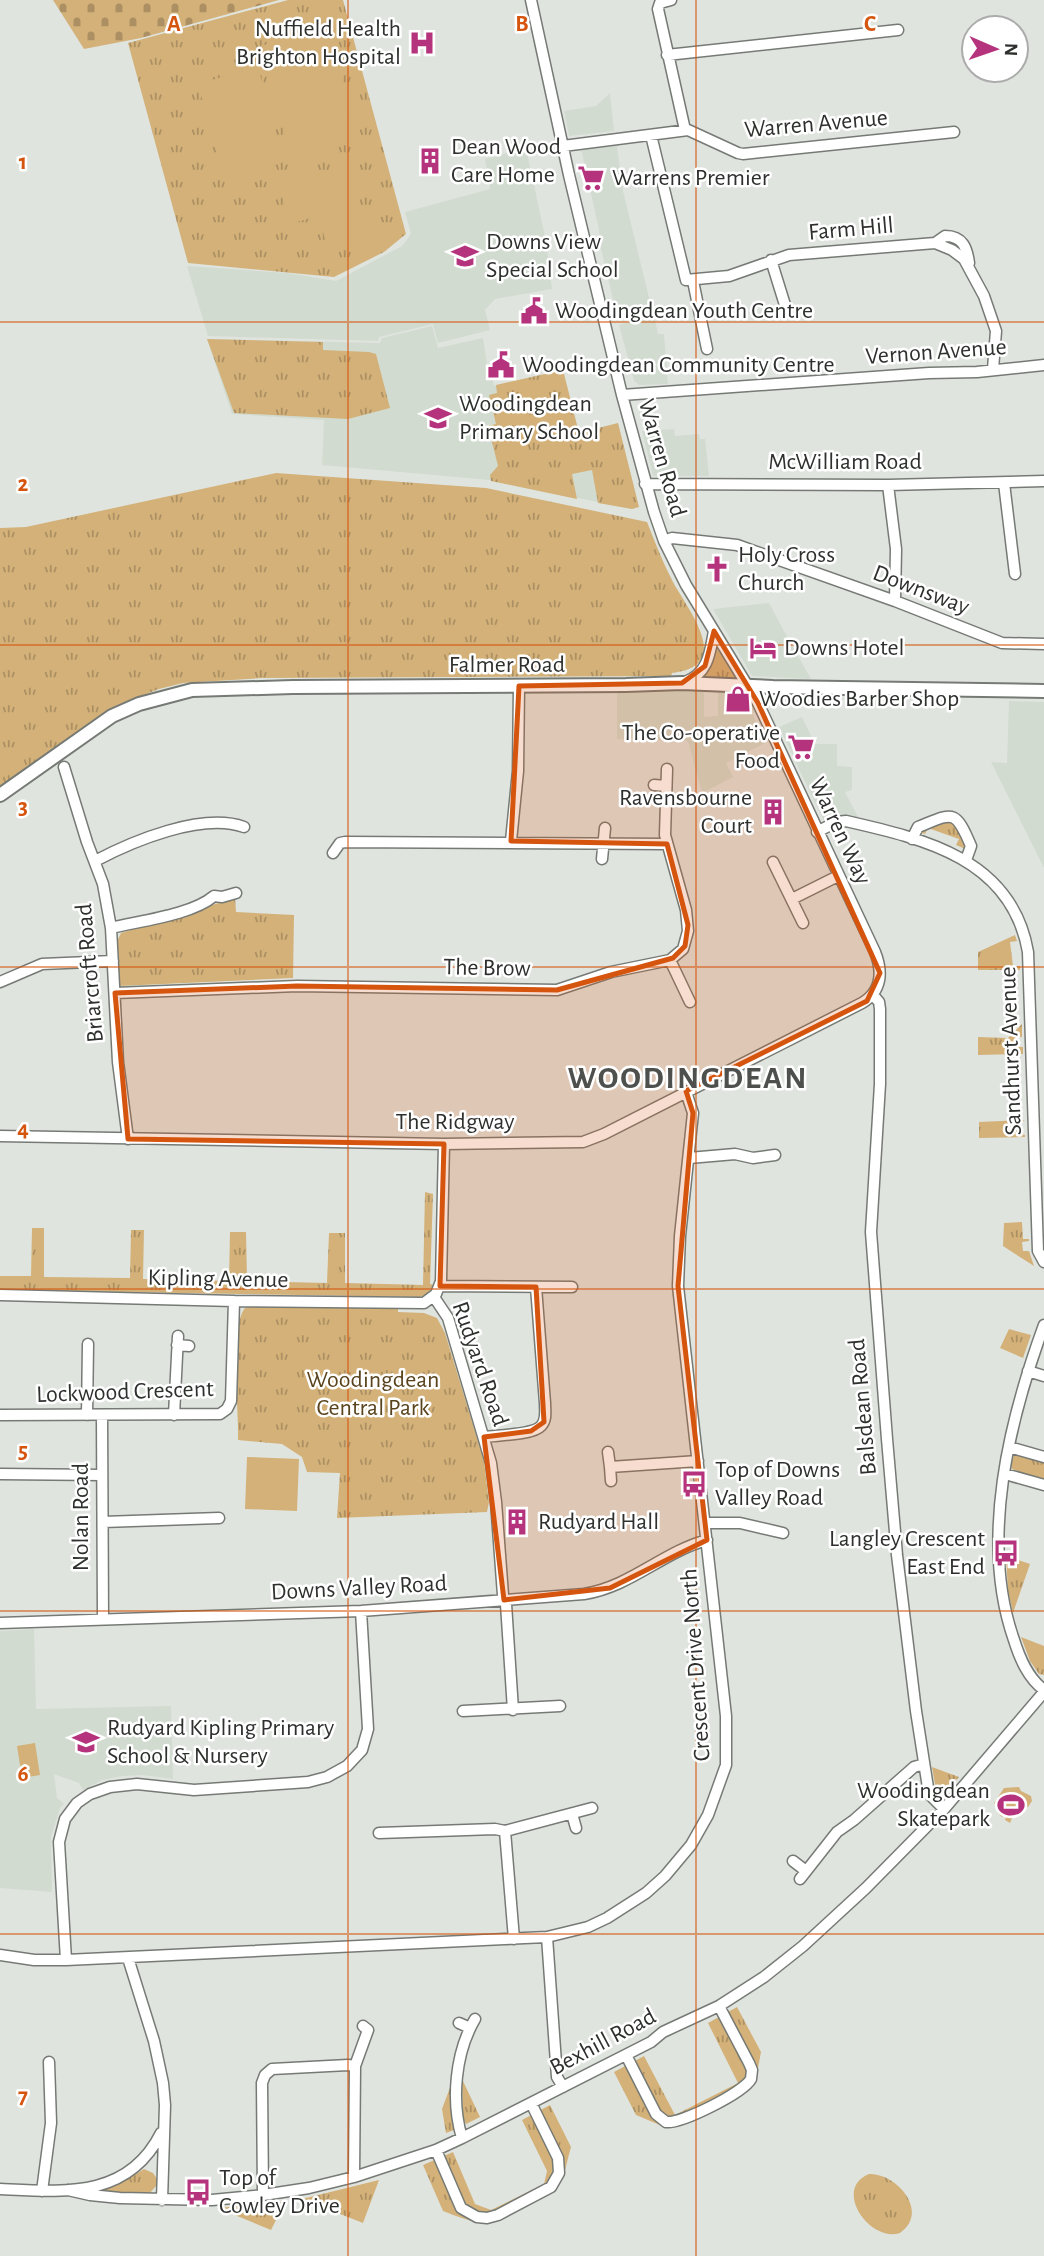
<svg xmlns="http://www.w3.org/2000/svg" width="1044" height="2256" viewBox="0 0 1044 2256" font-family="'Alegreya Sans',sans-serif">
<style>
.built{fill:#d2dbd0}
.grass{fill:url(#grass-tufts)}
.cemetery{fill:url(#cemetery-stones)}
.pitch{fill:#d3b178}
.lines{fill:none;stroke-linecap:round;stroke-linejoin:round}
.minor-casing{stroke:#767a75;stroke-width:13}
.major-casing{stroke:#767a75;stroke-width:16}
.minor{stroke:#fff;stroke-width:10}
.major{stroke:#fff;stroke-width:12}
.marked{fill:#d5550f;fill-opacity:0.2;stroke:#d5550f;stroke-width:5;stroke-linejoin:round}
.grid{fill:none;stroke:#d5550f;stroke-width:2;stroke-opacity:0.55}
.labels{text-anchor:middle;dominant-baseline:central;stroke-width:5;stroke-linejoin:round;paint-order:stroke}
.poi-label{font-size:24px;fill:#2e302e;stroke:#fff;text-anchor:start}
.street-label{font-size:24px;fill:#2e302e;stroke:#fff}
.park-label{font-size:24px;fill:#58431d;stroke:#fff}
.district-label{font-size:32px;font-weight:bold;letter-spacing:2px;fill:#4d504c;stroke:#fff}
.grid-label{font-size:23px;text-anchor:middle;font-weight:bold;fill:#d5550f;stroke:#fff;stroke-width:5;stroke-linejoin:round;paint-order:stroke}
</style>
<defs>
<pattern id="grass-tufts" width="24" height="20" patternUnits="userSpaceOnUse" patternTransform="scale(1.75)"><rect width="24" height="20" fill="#d3b178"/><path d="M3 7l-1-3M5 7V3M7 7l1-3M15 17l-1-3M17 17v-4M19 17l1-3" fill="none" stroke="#ac9063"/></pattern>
<pattern id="cemetery-stones" width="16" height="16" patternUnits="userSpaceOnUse" patternTransform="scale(1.75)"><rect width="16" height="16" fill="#d3b178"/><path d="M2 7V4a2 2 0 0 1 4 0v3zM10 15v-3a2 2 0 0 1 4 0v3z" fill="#ac9063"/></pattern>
</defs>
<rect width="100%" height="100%" fill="#e0e4df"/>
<!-- built -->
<path class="built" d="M610,93L614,131L569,136L564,111L596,106Z
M617,146L623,191L654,318L637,316L618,320L601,249L599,230L581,149Z
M526,148L546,241L552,289L495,299L485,310L490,330L438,343L433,324L379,337L378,341L208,336L187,266L288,273L336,281L402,246L411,234L405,212L490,189L485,159Z
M637,320H655L658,334H664L668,384L639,385L634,381L619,325Z
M432,326L438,348L483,338L489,377H492L494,386L563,370L579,433L618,423L639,507L632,509L489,480L322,465L324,420L232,414L207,339L380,343L382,338Z
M674,429L675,436L699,434L700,439H705L709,476H653L642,431Z
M769,603L783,629L811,679L752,676L713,609Z
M617,689H704V717L718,716V690L742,691L755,711L753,715L765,743L726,763L733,777L702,793L688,741L617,739Z
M1009,701L1044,702V868L991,762L1007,763Z
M802,717L815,744H837V766L852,767V790L845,792L858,817V823L825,824L779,727Z
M34,1629L36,1709L171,1706L173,1779L143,1775L123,1776L102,1780L83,1790L79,1783L54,1774L57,1798L64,1804L60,1808L51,1837L52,1892L0,1888V1631Z"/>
<!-- grass -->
<path class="grass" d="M288,0H343L406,234L384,252L334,277L188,263L128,43Z
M207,339L323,342V350L369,352L376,354L390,408L348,419L234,413Z
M563,370L579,433L618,423L639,507L632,509L598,503L592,470L572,474L577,499L491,481L490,475L498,466L488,426L496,424L489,395L497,393L496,385Z
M276,473L486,488L647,522C655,542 663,563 673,582C688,610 735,666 672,673L671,676L262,678L183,683L159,689L116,706L0,788V528L26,527Z
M717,649L739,680L700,679L710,667Z
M955,820L968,850L956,845L959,839L928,828L925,834L917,831L919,829Z
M235,898L236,912L294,915L293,978L119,986L116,944L121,933Z
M1015,935L1017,941L1010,942L1013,966H1020V970H978V952Z
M1022,1024V1037H1016V1047H1023V1054L978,1055V1037L1008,1038Z
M1025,1120L1019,1123V1134L1025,1135V1137L979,1138V1122Z
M425,1192L433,1194L430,1284L434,1285L427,1294L420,1297L0,1290V1276H31L32,1228H44V1277L130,1278L131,1230H144L143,1279L229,1281L230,1232H246L247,1281L327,1283L329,1233H345V1283L423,1285Z
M1022,1222L1023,1239H1029V1241L1022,1242L1023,1251H1029L1034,1266L1003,1246L1004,1223Z
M252,1306L398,1309V1312L424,1313L437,1318L445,1333L484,1461L489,1502L487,1512L337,1518L340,1473L307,1472L302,1457L282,1444L238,1440C239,1414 230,1325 245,1308Z
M1009,1329L1031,1335L1023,1358L1000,1348Z
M1016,1454L1044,1460V1481L1012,1469L1010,1460Z
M1006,1556L1030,1564L1013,1613L1008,1591Z
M1021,1637L1044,1646V1675L1039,1674L1030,1661Z
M932,1767L959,1777L942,1795L936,1790Z
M737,2007L761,2052L756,2079L745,2092L676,2127L667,2128L636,2115L614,2072L644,2056L675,2115L738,2083L708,2023Z
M462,2079L480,2117L466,2124L463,2118Z
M455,2082L454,2130L446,2133L442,2109L451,2085Z
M550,2105L571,2147C568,2157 566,2169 562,2179C554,2195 503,2221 486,2222C472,2223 456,2216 443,2211L423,2165L453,2152L475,2204L491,2210L544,2184L547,2171L522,2120Z
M144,2169L153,2173L157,2179L156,2186L149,2194L95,2191L123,2182Z
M869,2174C897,2173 930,2212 900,2233C870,2243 832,2189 869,2174Z
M379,2180L363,2223L302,2199Z
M280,2202H285L271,2230L218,2208Z"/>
<!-- cemetery -->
<path class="cemetery" d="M53,0H279L141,38L84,49Z"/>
<!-- pitch -->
<path class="pitch" d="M328,27L358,140L291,158L260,46Z
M258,67L284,162L224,178L198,84Z
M349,166L360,203L290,224L279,186Z
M366,208L376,240L329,254L320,221Z
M247,1457L299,1459L297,1511L245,1509Z
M351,1475L374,1476L377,1479V1489L374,1492L351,1491L348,1488Z
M35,1743L40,1775L22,1778L17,1746Z
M1019,1787L1021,1791L1031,1796L1032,1801L1028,1807L1018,1804L1010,1823L1005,1820L1009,1808L1002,1817L999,1814L1007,1801L997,1806L994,1803L1004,1788Z"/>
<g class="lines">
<!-- minor casing -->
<g class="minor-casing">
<path id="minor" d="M671,0L660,3L658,9L685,130
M667,55L898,30
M651,135L686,280L729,276L789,255L935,243L952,250L964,259L984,296L996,331L993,369
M563,146L688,130L738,153L743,154L954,132
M935,243L945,236C963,236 967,248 969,263
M771,260L785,305
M693,281L707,349
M622,395L929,373L977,372L1044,365
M1004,483L1015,574
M645,484L888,485L1044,481
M888,485L896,549L895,601
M664,541L672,538L737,545L895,601L1002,643L1044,644
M685,682C709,673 710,652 714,631
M64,767L87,842L103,884L111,928L118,1062L128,1139
M654,785L666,786
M817,832L836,822L846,821C925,839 1012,859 1028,952L1038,1251L1044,1262
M912,839L918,827C953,813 955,808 971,846L966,860
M511,841L518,771L519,686
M333,853L340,843L345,842L667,844
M602,859L605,828
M95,861C133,841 202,812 244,827
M773,862L803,923
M792,899L838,876
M111,928C139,921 192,915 214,896L222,897L236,893
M670,960L690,1002
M0,982L42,964L113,961
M115,993L297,986L557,990L611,972L670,960L683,949L688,931L686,910L665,835L667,769
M873,995L879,1002L880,1009V1084L871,1232L887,1439L897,1555L916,1711L929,1794L944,1809
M0,1136L444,1144L583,1142L604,1134L862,1003C882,991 883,972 875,952L758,703L686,585L664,541L654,512L622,395L569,175L531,0
M689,1158L735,1154L753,1158L775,1155
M440,1286L572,1287
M0,1295L234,1301L424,1303L436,1294L441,1281L444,1144
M434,1297L448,1318L491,1463L496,1502L503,1595L506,1604L513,1710
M1044,1325C1009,1421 979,1541 1014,1640C1020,1659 1028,1678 1044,1690
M177,1345L189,1346
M1028,1371L1044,1376
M0,1415L220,1414L227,1409L231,1401L234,1301
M87,1415L88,1344
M102,1415L103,1619
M174,1415L178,1336
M484,1437C497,1435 533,1435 541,1426C547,1420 545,1411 545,1403L536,1287
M1009,1447L1044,1457
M608,1452L610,1467
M0,1474L102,1475
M1005,1474L1044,1485
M611,1481L610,1467L698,1461
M103,1522L219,1518
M706,1523H740L783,1533
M0,1623L361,1611L584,1594C630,1587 663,1552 707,1540
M463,1711L560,1706
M572,1814L576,1828
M505,1831L592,1808
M379,1833L495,1829L505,1831L514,1939
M793,1861L806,1871
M800,1879L837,1832L854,1820L914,1767L924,1764
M547,1937L557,2077L563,2087
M0,1955L34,1960H66L547,1937L588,1927L607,1918L646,1893L665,1876L691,1845L708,1815L726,1765V1716L678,1286L680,1236L693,1113L686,1092
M128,1958L154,2041L163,2083L165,2105L162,2200
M66,1960L59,1842L65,1819L77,1803L90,1794L110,1787L137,1784L194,1790L308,1782L327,1777L347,1766L362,1750L368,1729L361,1611
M459,2023L470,2028
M626,2055L656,2114L666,2122C681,2124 743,2093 751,2079L752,2070L749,2063L719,2006
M355,2066L368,2030L363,2026
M462,2138C451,2101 455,2053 475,2019
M436,2150L461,2208L477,2217L487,2218L498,2215L551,2187L559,2173L558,2158L532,2105
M0,2189C64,2192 128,2199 161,2133
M68,2190L90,2195L120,2198L212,2200L263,2195L309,2188L354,2177L436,2150L462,2138L651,2042L663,2032L719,2006L764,1977L803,1946L866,1888L944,1809L1044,1692
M42,2191L51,2123L49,2062
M263,2195L262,2083L265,2075L272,2069L348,2065L355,2066L354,2177"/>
</g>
<!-- major casing -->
<g class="major-casing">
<path id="major" d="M0,795L112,716L139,704L192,690L293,687L626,685L682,683L773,687L1044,691"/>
</g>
<!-- minor -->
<use href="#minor" class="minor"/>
<!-- major -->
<use href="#major" class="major"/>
</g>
<!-- marked area -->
<path class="marked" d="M714,631L758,703L880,973L867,1001L686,1091L693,1113L678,1286L707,1540L610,1588L504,1600L484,1437L531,1431L544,1422L536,1287L440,1286L444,1144L128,1139L115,993L297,986L557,990L673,958L685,946L688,925L667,844L511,841L519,686L682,683L705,666Z"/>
<!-- grid -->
<path class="grid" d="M348,0V2256M696,0V2256M0,322H1044M0,645H1044M0,967H1044M0,1289H1044M0,1611H1044M0,1934H1044"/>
<!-- icons -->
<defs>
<g id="hospital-bare" transform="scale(2.1)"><path d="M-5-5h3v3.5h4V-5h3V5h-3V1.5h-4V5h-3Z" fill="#b5337d" stroke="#fff" stroke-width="2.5" paint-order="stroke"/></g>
<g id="building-bare" transform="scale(2.1)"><path d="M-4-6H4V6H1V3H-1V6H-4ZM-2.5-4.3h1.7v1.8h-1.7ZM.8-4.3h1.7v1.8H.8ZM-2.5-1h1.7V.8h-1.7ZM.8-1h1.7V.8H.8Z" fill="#b5337d" stroke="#fff" stroke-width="2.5" paint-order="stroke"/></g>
<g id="supermarket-bare" transform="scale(2.1)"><path d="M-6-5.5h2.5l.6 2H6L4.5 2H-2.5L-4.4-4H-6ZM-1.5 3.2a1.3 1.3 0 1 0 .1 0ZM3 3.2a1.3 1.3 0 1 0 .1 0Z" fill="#b5337d" stroke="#fff" stroke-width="2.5" paint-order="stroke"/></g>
<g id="school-bare" transform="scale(2.1)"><path d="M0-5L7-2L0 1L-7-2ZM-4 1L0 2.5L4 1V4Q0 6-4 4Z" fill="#b5337d" stroke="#fff" stroke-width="2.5" paint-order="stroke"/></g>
<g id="civic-bare" transform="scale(2.1)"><path d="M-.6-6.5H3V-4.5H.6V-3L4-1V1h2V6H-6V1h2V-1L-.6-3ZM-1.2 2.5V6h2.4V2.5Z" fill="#b5337d" stroke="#fff" stroke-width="2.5" paint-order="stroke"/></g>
<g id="church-bare" transform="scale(2.1)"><path d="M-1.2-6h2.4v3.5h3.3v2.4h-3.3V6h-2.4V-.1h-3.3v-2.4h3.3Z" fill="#b5337d" stroke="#fff" stroke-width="2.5" paint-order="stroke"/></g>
<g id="hotel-bare" transform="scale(2.1)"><path d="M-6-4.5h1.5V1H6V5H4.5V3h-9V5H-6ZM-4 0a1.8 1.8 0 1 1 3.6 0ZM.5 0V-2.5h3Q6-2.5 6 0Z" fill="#b5337d" stroke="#fff" stroke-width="2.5" paint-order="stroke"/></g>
<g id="shop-bare" transform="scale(2.1)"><path d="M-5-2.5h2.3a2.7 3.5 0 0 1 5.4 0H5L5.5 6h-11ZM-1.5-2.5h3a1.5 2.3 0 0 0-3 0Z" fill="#b5337d" stroke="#fff" stroke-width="2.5" paint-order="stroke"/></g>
<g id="bus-bare" transform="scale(2.1)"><path d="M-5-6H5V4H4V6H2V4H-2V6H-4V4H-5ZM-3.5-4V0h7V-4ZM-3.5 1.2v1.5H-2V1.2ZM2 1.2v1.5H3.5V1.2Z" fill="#b5337d" stroke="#fff" stroke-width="2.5" paint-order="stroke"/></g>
<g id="stadium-bare" transform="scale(2.1)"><path d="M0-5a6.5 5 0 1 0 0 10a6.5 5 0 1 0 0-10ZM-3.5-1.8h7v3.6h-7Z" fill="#b5337d" stroke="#fff" stroke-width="2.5" paint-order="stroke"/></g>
</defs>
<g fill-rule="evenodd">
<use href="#hospital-bare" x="422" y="43"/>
<use href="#building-bare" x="430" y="161"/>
<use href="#supermarket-bare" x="591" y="178"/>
<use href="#school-bare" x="465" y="256"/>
<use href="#civic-bare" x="534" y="311"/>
<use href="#civic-bare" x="501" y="365"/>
<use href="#school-bare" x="438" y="418"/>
<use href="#church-bare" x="717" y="569"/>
<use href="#hotel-bare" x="763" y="648"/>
<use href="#shop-bare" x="738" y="699"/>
<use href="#supermarket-bare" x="801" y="747"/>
<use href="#building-bare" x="773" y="812"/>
<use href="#bus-bare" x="694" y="1484"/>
<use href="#building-bare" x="517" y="1522"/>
<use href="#bus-bare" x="1006" y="1553"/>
<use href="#school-bare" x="86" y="1742"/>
<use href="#stadium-bare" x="1011" y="1805"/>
<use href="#bus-bare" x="198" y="2192"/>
</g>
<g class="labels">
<!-- poi labels -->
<g class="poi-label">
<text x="401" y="29" text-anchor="end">Nuffield Health<tspan x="401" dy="28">Brighton Hospital</tspan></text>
<text x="451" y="147">Dean Wood<tspan x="451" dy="28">Care Home</tspan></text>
<text x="612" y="178">Warrens Premier</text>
<text x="486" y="242">Downs View<tspan x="486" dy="28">Special School</tspan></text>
<text x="555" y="311">Woodingdean Youth Centre</text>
<text x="522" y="365">Woodingdean Community Centre</text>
<text x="459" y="404">Woodingdean<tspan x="459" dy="28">Primary School</tspan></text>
<text x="738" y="555">Holy Cross<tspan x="738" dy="28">Church</tspan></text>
<text x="784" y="648">Downs Hotel</text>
<text x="759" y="699">Woodies Barber Shop</text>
<text x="780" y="733" text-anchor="end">The Co-operative<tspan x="780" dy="28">Food</tspan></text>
<text x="752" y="798" text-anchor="end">Ravensbourne<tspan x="752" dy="28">Court</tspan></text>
<text x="715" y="1470">Top of Downs<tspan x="715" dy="28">Valley Road</tspan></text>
<text x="538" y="1522">Rudyard Hall</text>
<text x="985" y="1539" text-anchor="end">Langley Crescent<tspan x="985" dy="28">East End</tspan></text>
<text x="107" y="1728">Rudyard Kipling Primary<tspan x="107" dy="28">School &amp; Nursery</tspan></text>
<text x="990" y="1791" text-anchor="end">Woodingdean<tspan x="990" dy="28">Skatepark</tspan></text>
<text x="219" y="2178">Top of<tspan x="219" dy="28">Cowley Drive</tspan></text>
</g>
<!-- street labels -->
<g class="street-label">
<text transform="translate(816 124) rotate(-5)">Warren Avenue</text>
<text transform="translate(851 229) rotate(-5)">Farm Hill</text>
<text transform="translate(936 352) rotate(-4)">Vernon Avenue</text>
<text transform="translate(662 458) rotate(74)">Warren Road</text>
<text x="845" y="462">McWilliam Road</text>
<text transform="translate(921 590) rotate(21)">Downsway</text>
<text x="507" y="665">Falmer Road</text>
<text transform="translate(840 831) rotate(65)">Warren Way</text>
<text transform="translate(487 968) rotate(1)">The Brow</text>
<text transform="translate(90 973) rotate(-95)">Briarcroft Road</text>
<text transform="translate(1011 1051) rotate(-92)">Sandhurst Avenue</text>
<text x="455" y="1122">The Ridgway</text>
<text transform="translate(218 1279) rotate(1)">Kipling Avenue</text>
<text transform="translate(480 1364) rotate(71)">Rudyard Road</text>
<text transform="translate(125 1392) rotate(-2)">Lockwood Crescent</text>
<text transform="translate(863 1407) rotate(-95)">Balsdean Road</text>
<text transform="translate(81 1517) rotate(-90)">Nolan Road</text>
<text transform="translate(359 1588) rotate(-3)">Downs Valley Road</text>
<text transform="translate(696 1665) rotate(-94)">Crescent Drive North</text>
<text transform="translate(603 2042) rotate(-28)">Bexhill Road</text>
</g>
<!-- park labels -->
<g class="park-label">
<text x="373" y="1380">Woodingdean<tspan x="373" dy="28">Central Park</tspan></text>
</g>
<!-- district labels -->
<g class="district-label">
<text x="688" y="1078">WOODINGDEAN</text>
</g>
</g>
<g class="grid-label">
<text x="174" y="31">A</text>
<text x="522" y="31">B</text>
<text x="870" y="31">C</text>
<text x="23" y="169">1</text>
<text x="23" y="491">2</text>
<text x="23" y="814">3</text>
<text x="23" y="1136">4</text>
<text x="23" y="1458">5</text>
<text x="23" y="1781">6</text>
<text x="23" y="2103">7</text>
</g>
<!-- north arrow -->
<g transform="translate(995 49) rotate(92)"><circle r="33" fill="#ffffff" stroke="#abacab" stroke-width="2"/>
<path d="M0-5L12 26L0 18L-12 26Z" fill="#b5337d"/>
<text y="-10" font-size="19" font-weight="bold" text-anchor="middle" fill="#2e302e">N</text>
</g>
</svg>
